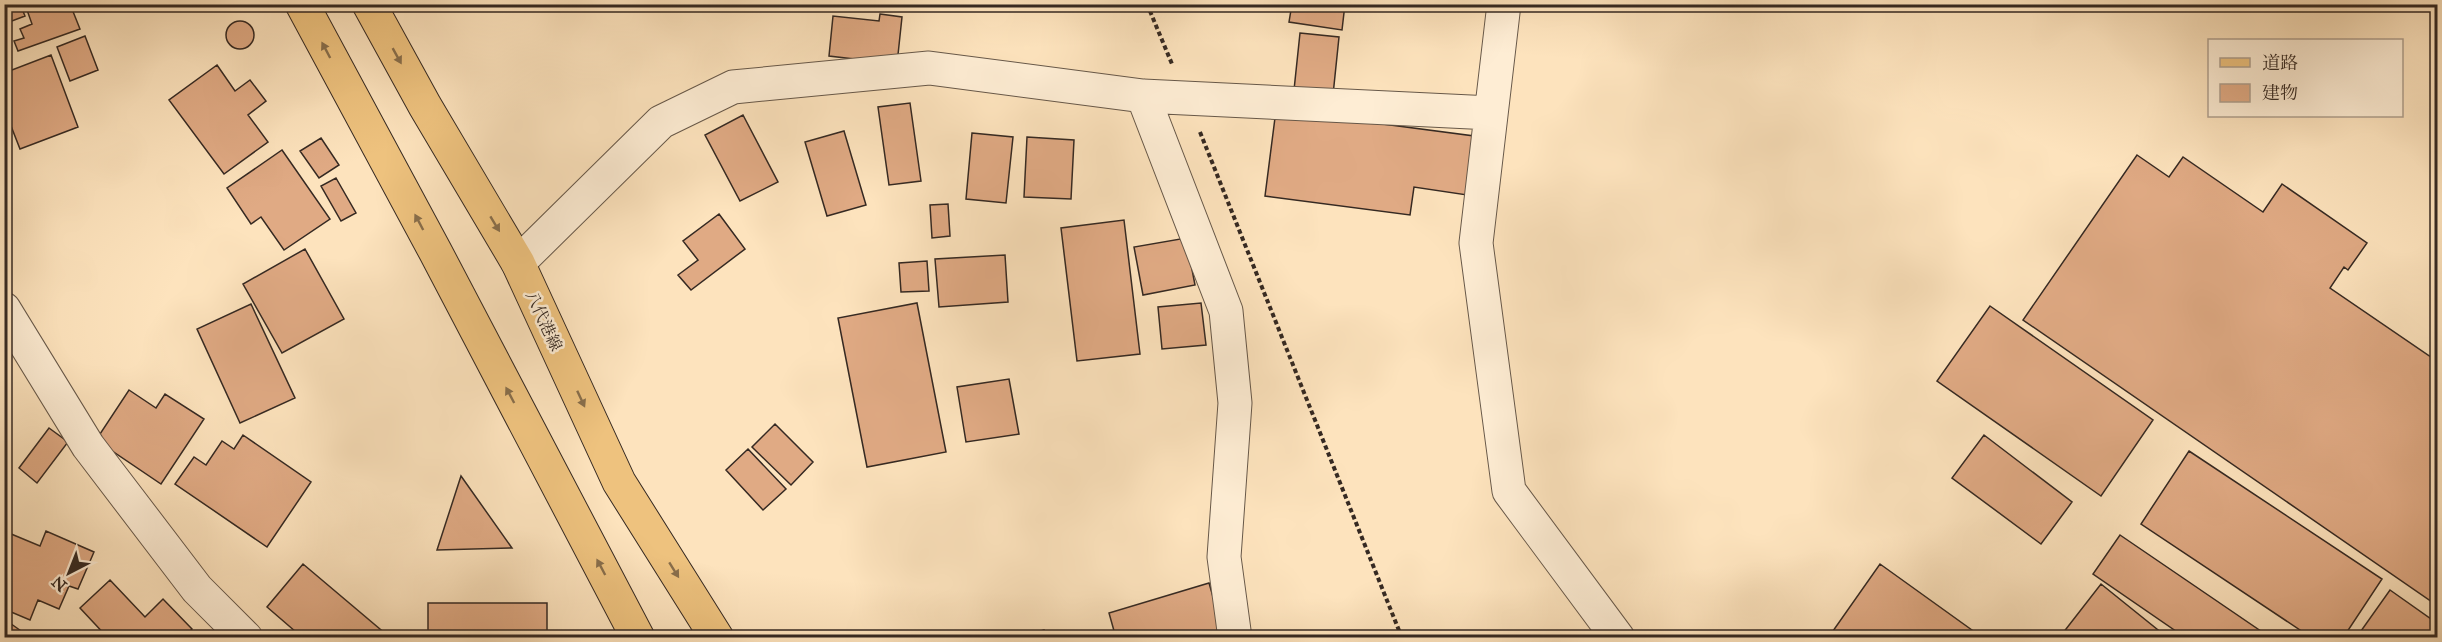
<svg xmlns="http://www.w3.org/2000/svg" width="2442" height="642" viewBox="0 0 2442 642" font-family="'IM FELL Great Primer','Noto Serif JP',serif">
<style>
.building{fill:#e0aa84;stroke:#352922;stroke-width:1.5}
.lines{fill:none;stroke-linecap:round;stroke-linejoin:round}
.minor-casing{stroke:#675849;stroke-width:35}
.major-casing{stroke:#352922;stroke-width:35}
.path{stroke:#352922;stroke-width:4;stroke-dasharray:4.5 3;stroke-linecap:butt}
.minor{stroke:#feedd4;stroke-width:33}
.major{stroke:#eec27e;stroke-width:33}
.oneway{fill:#886e4b}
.labels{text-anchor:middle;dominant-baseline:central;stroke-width:5;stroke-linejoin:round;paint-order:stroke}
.street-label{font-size:16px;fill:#352922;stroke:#feedd4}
</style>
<rect width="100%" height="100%" fill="#fde3bd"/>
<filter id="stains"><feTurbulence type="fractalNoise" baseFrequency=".00333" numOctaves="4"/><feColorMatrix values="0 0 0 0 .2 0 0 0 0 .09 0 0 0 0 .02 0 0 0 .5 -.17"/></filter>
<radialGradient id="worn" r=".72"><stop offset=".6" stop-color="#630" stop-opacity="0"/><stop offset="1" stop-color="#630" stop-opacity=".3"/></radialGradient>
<!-- building -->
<path class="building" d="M4,4H20L25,16L4,24Z
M41,4H70L80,29L18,51L14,41L24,38L20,29L32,24L27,10Z
M718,4H744L720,11Z
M1292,4H1345L1342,30L1289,22Z
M880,14L902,17L897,64L829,56L833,16L879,21Z
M226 35a14 14 0 1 1 28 0a14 14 0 1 1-28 0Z
M1300,33L1339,37L1333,95L1294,90Z
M85,36L98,70L70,81L57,47Z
M51,55L78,127L20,149L4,108V73Z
M217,65L235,91L250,80L266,101L248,115L268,142L224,174L169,100Z
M910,103L921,181L889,185L878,107Z
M1276,110L1474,136L1467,195L1414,187L1410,215L1265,196Z
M743,115L778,182L740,201L705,135Z
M844,131L866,205L827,216L805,142Z
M972,133L1013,137L1006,203L966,199Z
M1027,137L1074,140L1071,199L1024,197Z
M321,138L339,165L319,178L300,151Z
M282,150L330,219L284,250L261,217L251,224L227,188Z
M2137,155L2169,177L2183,157L2263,212L2282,184L2367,243L2348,270L2344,267L2330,288L2438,362V606L2023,320Z
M336,178L356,213L341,221L321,186Z
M948,204L950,236L932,238L930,205Z
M719,214L745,249L691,290L678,275L698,260L683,241Z
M1124,220L1140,354L1077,361L1061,228Z
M1186,238L1195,285L1143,295L1134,247Z
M305,249L344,319L282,353L243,284Z
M1005,255L1008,302L939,307L935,259Z
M927,261L929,291L901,292L899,263Z
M917,303L946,452L867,467L838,318Z
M1201,303L1206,345L1162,349L1158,307Z
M251,304L295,398L240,423L197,329Z
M1990,306L2153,420L2101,496L1937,381Z
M1009,379L1019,434L966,442L957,387Z
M129,390L156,408L165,394L204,419L161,484L96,440Z
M775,424L813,462L791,485L752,447Z
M49,428L68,442L37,483L19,468Z
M243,435L311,482L267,547L175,484L194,457L206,465L222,441L234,449Z
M1984,435L2072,502L2041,544L1952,478Z
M748,449L786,489L763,510L726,470Z
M2189,451L2382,579L2343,638H2312L2141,524Z
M461,476L512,548L437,550Z
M4,531L40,546L46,531L94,552L78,589L69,586L59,609L38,600L30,620L4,609Z
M2120,535L2271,638H2186L2093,574Z
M303,564L387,635L386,638H303L267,607Z
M1880,564L1983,638H1828Z
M110,580L145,617L163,599L192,629L183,638H108L80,608Z
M1209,583L1225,638H1116L1109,613Z
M2101,584L2168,638H2059Z
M2390,590L2438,624V638H2356Z
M428,603H547V638H428Z
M7,621L31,638H4V625Z
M1044,630L1046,638H1017Z
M1508,632L1510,638H1493Z"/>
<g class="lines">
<!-- minor casing -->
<g class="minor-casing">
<path id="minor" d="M1504,4L1476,243L1509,491L1618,638
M1143,96L1226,311L1235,403L1224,557L1235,638
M518,263L661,122L733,87L929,68L1143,96L1491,113
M4,309L88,446L197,589L246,638"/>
</g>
<!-- major casing -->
<g class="major-casing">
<path id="major" d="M302,4L435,251L638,638
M369,4L425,106L518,263L619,482L717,638"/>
</g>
<!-- path -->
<path class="path" d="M1147,4L1172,64
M1200,132L1402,638"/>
<!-- minor -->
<use href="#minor" class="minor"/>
<!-- major -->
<use href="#major" class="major"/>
</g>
<!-- one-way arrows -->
<defs><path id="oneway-solid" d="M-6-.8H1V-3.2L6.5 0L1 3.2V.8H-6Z" transform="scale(1.5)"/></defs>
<g class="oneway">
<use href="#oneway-solid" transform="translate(326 50) rotate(-118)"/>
<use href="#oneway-solid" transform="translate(397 56) rotate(61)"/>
<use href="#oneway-solid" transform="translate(419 222) rotate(-118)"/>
<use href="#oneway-solid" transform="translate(495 224) rotate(59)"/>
<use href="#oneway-solid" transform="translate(510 395) rotate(-118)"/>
<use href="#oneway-solid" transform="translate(581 399) rotate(65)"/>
<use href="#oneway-solid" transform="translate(601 567) rotate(-118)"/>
<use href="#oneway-solid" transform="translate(674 570) rotate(58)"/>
</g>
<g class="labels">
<!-- street labels -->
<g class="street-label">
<text transform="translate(544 321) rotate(65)">八代港線</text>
</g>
</g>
<!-- margin -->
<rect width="2442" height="642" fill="none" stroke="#fde3bd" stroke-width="24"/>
<rect x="6" y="6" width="2430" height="630" fill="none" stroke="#352922" stroke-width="3"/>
<rect x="12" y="12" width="2418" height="618" fill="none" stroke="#352922" stroke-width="1.5"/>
<!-- legend -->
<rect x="2208" y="39" width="195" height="78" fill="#feedd4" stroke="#ae9f8d" stroke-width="1.5"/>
<rect x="2220" y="58" width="30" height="9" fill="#eec27e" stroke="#ae9f8d" stroke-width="1.5"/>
<text x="2262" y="69" font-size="18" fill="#352922">道路</text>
<rect x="2220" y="84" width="30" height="18" fill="#e0aa84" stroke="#ae9f8d" stroke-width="1.5"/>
<text x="2262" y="99" font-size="18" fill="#352922">建物</text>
<!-- north arrow -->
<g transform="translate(69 573) rotate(222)" stroke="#feedd4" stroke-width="4.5" paint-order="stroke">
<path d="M0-4.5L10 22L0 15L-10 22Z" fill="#352922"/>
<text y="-9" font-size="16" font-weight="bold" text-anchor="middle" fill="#352922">N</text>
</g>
<rect width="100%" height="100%" filter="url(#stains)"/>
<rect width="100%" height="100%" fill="url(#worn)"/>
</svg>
